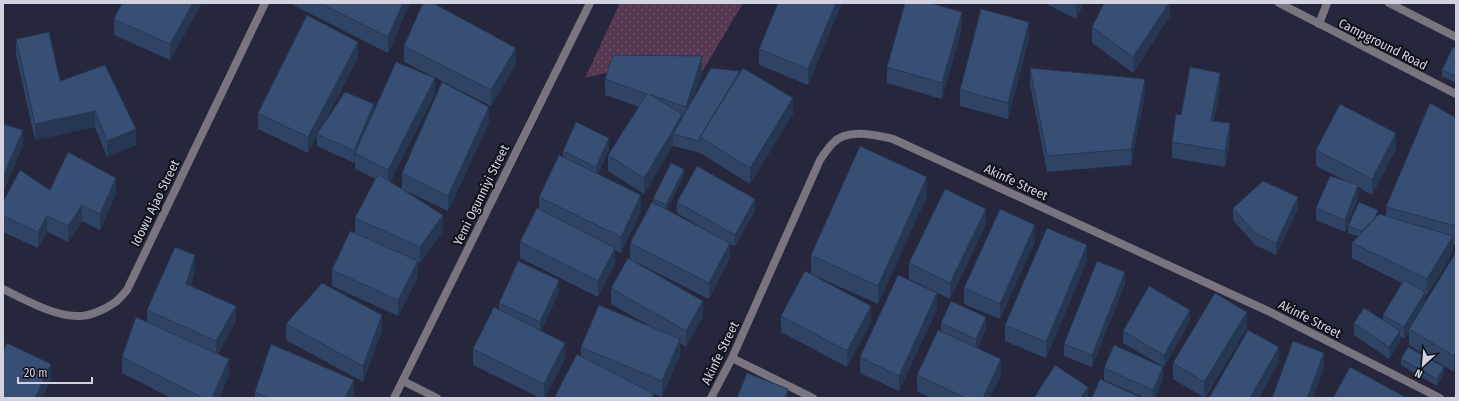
<svg xmlns="http://www.w3.org/2000/svg" width="1459" height="401" viewBox="0 0 1459 401" font-family="'Fira Sans Condensed',sans-serif">
<style>
.park{fill:url(#park-dots)}
.lines{fill:none;stroke-linecap:round;stroke-linejoin:round}
.service{stroke:#79747f;stroke-width:8}
.minor{stroke:#79747f;stroke-width:8}
.wall{fill:#2f4365}
.shaded-wall{fill:#263752}
.building{fill:#374e75;stroke:#263752}
.labels{text-anchor:middle;dominant-baseline:central;stroke-width:4;stroke-linejoin:round;paint-order:stroke}
.street-label{font-size:13px;fill:#d2d2e1;stroke:#10101a}
</style>
<defs>
<pattern id="park-dots" width="8" height="8" patternUnits="userSpaceOnUse"><rect width="8" height="8" fill="#573853"/><path d="M2 2h.1M6 6h.1" fill="none" stroke="#6e546b" stroke-width="1.8" stroke-linecap="round"/></pattern>
</defs>
<rect width="100%" height="100%" fill="#26263c"/>
<!-- park -->
<path class="park" d="M620,3H743L702,72L613,71L585,78Z"/>
<g class="lines">
<!-- service -->
<path class="service" d="M1389,3L1456,37
M1319,24L1327,3"/>
<!-- minor -->
<path class="minor" d="M1279,3L1456,94
M3,289C23,299 54,316 76,316C88,317 104,310 114,303C119,300 123,294 127,290L265,3
M732,358L813,398
M403,381L437,398
M394,398L590,3
M711,398L732,358L820,160C824,154 828,148 833,143C847,128 876,135 893,139L1268,311L1440,398"/>
</g>
<!-- wall -->
<path class="wall" d="M202,3L170,60L114,35V19Z
M289,3H410L388,53Z
M842,3L808,85L759,65V49Z
M1045,3H1084L1076,19Z
M1170,3V16L1133,73L1092,43V27Z
M962,28L942,99L887,83V67Z
M1029,38L1008,119L960,106V90Z
M16,39L60,81L136,145L107,157L95,127L35,140L16,55Z
M404,46L516,64L491,106L404,62Z
M1456,49V83L1442,76V70Z
M358,58L318,134L374,111L435,94L390,182L402,189V173L489,123L448,211L402,189L443,231L420,263L418,262V277L398,316L332,286V270L355,233V218L376,179L355,169V161L354,163L317,146V135L308,153L258,129V113Z
M1030,68L1145,94L1131,165L1047,172L1030,84Z
M702,72L693,99L793,114L750,184L700,153L673,146L644,194L608,171V155L639,107L605,95V79Z
M1220,89L1214,121L1230,139L1225,167L1172,158V142L1181,115Z
M1456,118V245L1453,244V252L1427,295L1425,294V304L1456,252L1454,372L1409,345V331L1404,339L1400,336V343L1389,359L1354,335V323L1383,320V315L1402,283L1352,258V243L1358,236L1348,233V226L1378,216H1386V207Z
M1396,149L1372,195L1358,187V197L1345,232L1316,220V208L1346,181L1316,166V150Z
M609,150L598,174L641,211L621,253L615,250V264L598,297L520,258V242L539,209V197L563,156V151Z
M684,175L667,210L704,229L677,213V202L755,211L735,246L730,244V258L709,299L630,259V243L653,202V199Z
M116,194L100,230L82,221L68,242L47,232L38,248L3,232V202Z
M927,196L878,304L811,274V255Z
M1233,208L1298,209L1276,255L1255,245L1233,220Z
M986,225L950,299L909,279V263Z
M1035,241L1000,319L964,304V288Z
M1087,261L1046,358L1005,341V325Z
M195,271L191,286L236,321L218,354L229,375L219,398H171L122,373V357L147,322V310Z
M1125,284L1092,367L1064,356V344Z
M611,288L703,317L686,347L680,343V355L662,397L653,394L654,398H555V396L581,357V347L648,325L611,304Z
M559,292L541,331L565,359L545,398H540L473,365V349L499,309V303Z
M937,309L899,391L860,373V357Z
M781,316L871,322L847,367L781,332Z
M1190,321L1164,367L1123,343V331Z
M941,323L986,329L978,348L1001,375L990,398H931L917,391V375L941,331Z
M286,324L382,331L363,382L286,340Z
M1247,328L1205,398L1173,379V363Z
M1401,359L1444,374L1437,386L1401,365Z
M1104,368L1163,379L1155,398H1145L1104,380Z
M255,392L354,396L353,398H255Z"/>
<!-- shaded-wall -->
<path class="shaded-wall" d="M193,3H202L170,60V44Z
M403,3H410L388,53V37Z
M836,3H842L808,85V69Z
M1076,3H1084L1076,19Z
M1169,3H1170V16L1133,73V57Z
M962,12V28L942,99V83Z
M1029,22V38L1008,119V103Z
M358,42V58L308,153V137Z
M516,48V64L491,106V90Z
M702,56V72L686,122V107Z
M1220,73V89L1211,136V121Z
M435,78V94L388,186V170Z
M1145,79V94L1131,165V149Z
M793,98V114L750,184V168Z
M374,104V116L355,153V161L354,163V151Z
M489,107V123L448,211V196Z
M95,111V127L35,140V124Z
M682,114V130L673,134V146L644,194V178Z
M1230,123V139L1225,167V151Z
M136,129V145L107,157V141Z
M23,130V146L3,193V177Z
M1396,133V149L1372,195V179Z
M609,138V150L596,179V167Z
M684,169V175L666,212V205Z
M927,177V196L878,304V286Z
M116,178V194L100,230V214Z
M1358,185V197L1345,232V220Z
M641,195V211L621,253V237Z
M1298,197V209L1276,255V243Z
M755,199V211L735,246V235Z
M82,205V221L68,242V226Z
M986,209V225L950,299V283Z
M443,215V231L420,263V247Z
M47,216V232L38,248V232Z
M1035,225V241L1000,319V304Z
M1453,236V252L1427,295V279Z
M730,243V258L709,299V283Z
M1087,245V261L1046,358V342Z
M615,248V264L598,297V281Z
M195,255V271L186,300V284Z
M418,261V277L398,316V300Z
M1125,272V284L1092,367V355Z
M559,280V292L540,334V322Z
M1425,292V304L1409,329V331L1404,339V327Z
M937,293V309L899,391V376Z
M703,301V317L686,347V331Z
M236,306V321L216,357V341Z
M871,306V322L847,367V351Z
M1190,310V321L1164,367V355Z
M1247,312V328L1204,398V382Z
M382,315V331L363,382V366Z
M986,317V329L976,351V339Z
M1400,331V343L1389,359V347Z
M680,339V355L662,397V381Z
M565,343V359L545,398H544V384Z
M1279,347V363L1259,398H1250Z
M1456,352V368L1454,372V356Z
M1324,353V369L1313,398H1307Z
M229,359V375L219,398H212Z
M1001,359V375L990,398H983Z
M51,364V380L42,398H35Z
M1163,367V379L1155,398H1153V390Z
M1444,367V374L1437,386V379Z
M354,380V396L353,398H345Z
M1088,387V398H1081Z
M788,389V398H785Z"/>
<!-- building -->
<path class="building" d="M122,3H193L170,44L114,19Z
M320,3H403L388,37Z
M423,3H433L516,48L491,90L404,46Z
M778,3H836L808,69L759,49Z
M905,3H930L962,12L942,83L887,67Z
M1104,3H1169L1133,57L1092,27Z
M981,9L1029,22L1008,103L960,90Z
M307,15L358,42L308,137L258,113Z
M49,32L60,81L105,65L136,129L107,141L95,111L35,124L16,39Z
M1453,47L1456,49V76L1442,70Z
M613,55L702,56L686,107L649,94L682,114L673,130L644,178L608,155L647,94L605,79Z
M396,62L435,78L388,170L355,153Z
M1190,67L1220,73L1211,121L1230,123L1225,151L1172,142L1176,114L1181,115Z
M711,68L740,71L700,137V141L673,134Z
M743,68L793,98L750,168L700,137Z
M1030,68L1145,79L1131,149L1047,156Z
M442,82L489,107L448,196L402,173Z
M345,92L374,104L354,151L317,134Z
M1430,103L1456,118V226L1386,207Z
M1340,104L1396,133L1372,179L1316,150Z
M576,122L609,138L596,167L563,151Z
M3,124L23,130L3,177Z
M860,146L927,177L878,286L811,255Z
M68,152L116,178L100,214L82,205L68,226L47,216L38,232L3,216V202L20,170L50,190Z
M559,155L641,195L621,237L539,197Z
M671,163L684,169L666,205L653,199Z
M697,166L755,199L735,235L677,202Z
M378,174L443,215L420,247L355,218Z
M1330,176L1358,185L1345,220L1316,208Z
M1263,181L1298,197L1276,243L1255,233L1233,208Z
M945,189L986,209L950,283L909,263Z
M652,202L730,243L709,283L630,243Z
M1359,202L1378,210L1375,218L1362,231L1348,226Z
M537,208L615,248L598,281L520,242Z
M1000,209L1035,225L1000,304L964,288Z
M1379,214L1453,236L1427,279L1352,243Z
M1047,228L1087,245L1046,342L1005,325Z
M350,231L418,261L398,300L332,270Z
M175,247L195,255L186,284L236,306L216,341L147,310Z
M1456,252V352L1454,356L1409,329Z
M628,258L703,301L686,331L611,288Z
M518,261L559,280L540,322L499,303Z
M1097,261L1125,272L1092,355L1064,344Z
M805,271L871,306L847,351L781,316Z
M898,275L937,293L899,376L860,357Z
M1404,280L1425,292L1404,327L1383,315Z
M322,283L382,315L363,366L286,324Z
M1149,286L1190,310L1164,355L1123,331Z
M1215,293L1247,312L1204,382L1173,363Z
M951,301L986,317L976,339L941,323Z
M599,305L680,339L662,381L581,347Z
M494,307L565,343L544,384L473,349Z
M1364,308L1400,331L1389,347L1354,323Z
M136,317L229,359L212,398H203L122,357Z
M938,330L1001,359L983,398H966L917,375Z
M1248,330L1279,347L1250,398H1209Z
M1293,341L1324,353L1307,398H1272Z
M7,343L51,364L35,398H3V351Z
M271,344L354,380L345,398H268L255,392Z
M1114,345L1163,367L1153,390L1104,368Z
M1408,347L1444,367L1437,379L1401,359Z
M577,354L654,394L651,398H559L555,396Z
M1055,365L1088,387L1081,398H1034Z
M1350,367L1407,398H1333Z
M747,373L788,389L785,398H737Z
M1100,379L1142,398H1092Z"/>
<g class="labels">
<!-- street labels -->
<g class="street-label">
<text transform="translate(1383 44) rotate(27)">Campground Road</text>
<text transform="translate(1016 182) rotate(25)">Akinfe Street</text>
<text transform="translate(481 195) rotate(-64)">Yemi Ogunniyi Street</text>
<text transform="translate(155 203) rotate(-64)">Idowu Ajao Street</text>
<text transform="translate(1310 319) rotate(27)">Akinfe Street</text>
<text transform="translate(720 353) rotate(-64)">Akinfe Street</text>
</g>
</g>
<!-- border -->
<rect width="1459" height="401" fill="none" stroke="#d2d2e1" stroke-width="8"/>
<!-- north arrow -->
<g transform="translate(1423 365) rotate(206)" stroke="#10101a" stroke-width="3" paint-order="stroke">
<path d="M0-3L7 15L0 10L-7 15Z" fill="#d2d2e1"/>
<text y="-6" font-size="11" font-weight="bold" text-anchor="middle" fill="#d2d2e1">N</text>
</g>
<!-- scale -->
<path d="M18 377v6h74v-6" fill="none" stroke="#d2d2e1" stroke-width="2"/>
<text x="24" y="377" font-size="12" fill="#d2d2e1" stroke="#10101a" stroke-width="3" paint-order="stroke">20 m</text>
</svg>
